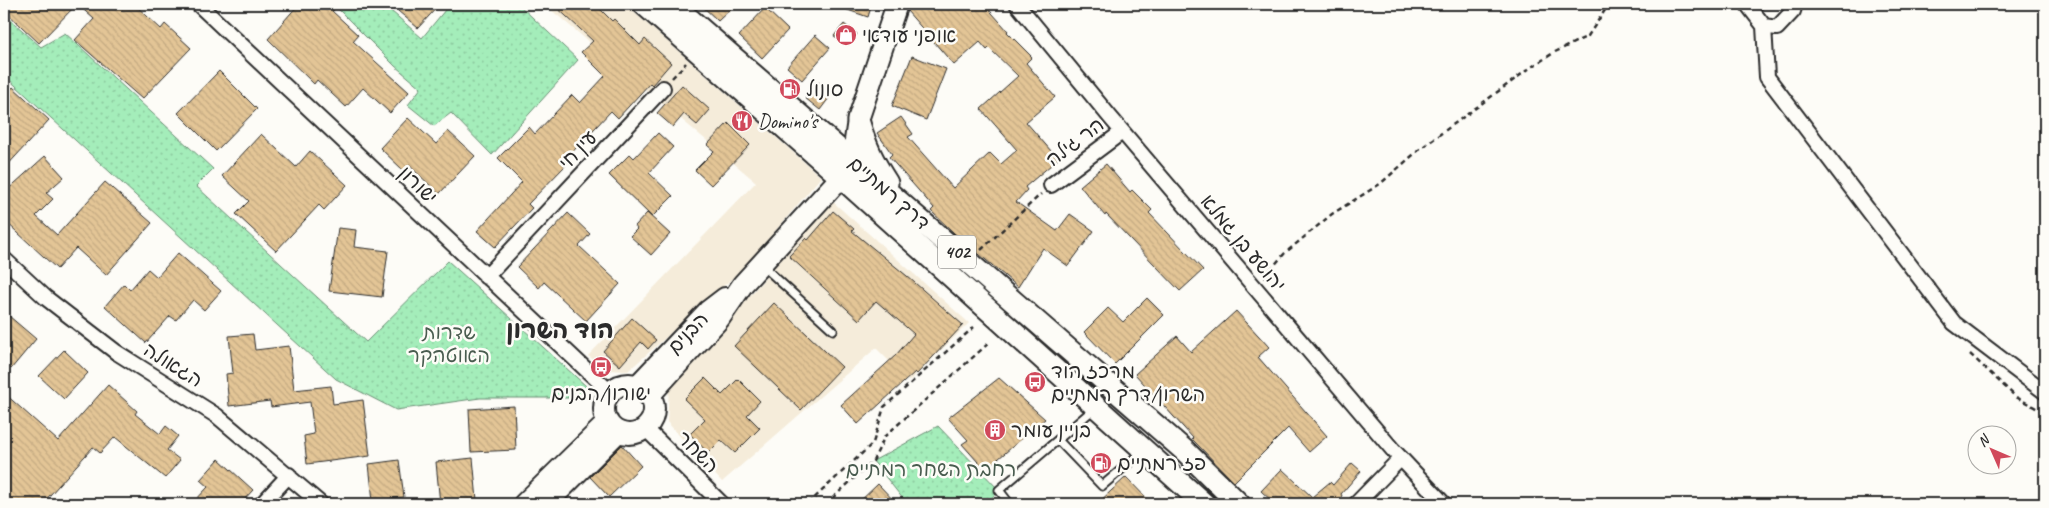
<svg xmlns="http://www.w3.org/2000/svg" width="2049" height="508" viewBox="0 0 2049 508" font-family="Caveat,'Playpen Sans Hebrew',sans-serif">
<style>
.built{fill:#f5ecda}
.grass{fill:url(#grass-dots);stroke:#688c72}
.building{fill:url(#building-back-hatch);stroke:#2b2b2b}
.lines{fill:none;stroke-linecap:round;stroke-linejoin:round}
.lane-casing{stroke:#2b2b2b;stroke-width:11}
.street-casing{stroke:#2b2b2b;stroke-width:18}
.secondary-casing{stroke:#2b2b2b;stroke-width:24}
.primary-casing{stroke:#2b2b2b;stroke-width:25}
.path{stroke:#2b2b2b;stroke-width:2.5;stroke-dasharray:5 4;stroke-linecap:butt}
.lane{stroke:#fdfcf7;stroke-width:7}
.street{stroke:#fdfcf7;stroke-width:14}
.secondary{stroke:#fdfcf7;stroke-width:20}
.primary{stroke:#fdfcf7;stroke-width:21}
.labels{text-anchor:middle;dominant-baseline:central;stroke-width:5;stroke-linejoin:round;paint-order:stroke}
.shield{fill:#fdfcf7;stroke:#6a6a68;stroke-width:1}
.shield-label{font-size:19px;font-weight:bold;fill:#2b2b2b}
.poi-label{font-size:20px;fill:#2b2b2b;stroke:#fdfcf7;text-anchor:start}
.street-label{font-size:20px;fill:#2b2b2b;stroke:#fdfcf7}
.park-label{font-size:20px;fill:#495c4f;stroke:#fdfcf7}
.district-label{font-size:25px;font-weight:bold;fill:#2b2b2b;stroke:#fdfcf7}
</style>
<defs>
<pattern id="grass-dots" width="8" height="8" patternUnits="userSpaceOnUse" patternTransform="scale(1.25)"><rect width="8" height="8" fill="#a4edba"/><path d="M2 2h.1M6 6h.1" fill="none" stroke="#8dcba0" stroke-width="1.8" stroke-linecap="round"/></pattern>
<pattern id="building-back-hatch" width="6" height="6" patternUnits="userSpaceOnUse" patternTransform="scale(1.25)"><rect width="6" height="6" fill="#e3c596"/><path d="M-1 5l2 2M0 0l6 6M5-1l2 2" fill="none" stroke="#c3a981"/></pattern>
</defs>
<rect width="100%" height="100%" fill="#fdfcf7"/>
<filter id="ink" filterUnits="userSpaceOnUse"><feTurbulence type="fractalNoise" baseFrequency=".02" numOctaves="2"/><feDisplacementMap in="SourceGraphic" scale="10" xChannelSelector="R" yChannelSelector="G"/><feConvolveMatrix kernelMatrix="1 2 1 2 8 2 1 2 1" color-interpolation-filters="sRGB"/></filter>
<g filter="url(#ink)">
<!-- built -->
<path class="built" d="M544,4H625L821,177L744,268L628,371L609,370L588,356L756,182Z
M832,201L969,323L909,381L876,348L722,482L667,422L669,389Z"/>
<!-- grass -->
<path class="grass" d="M333,4H383L422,38L450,4H518L578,60L492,155L451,113L434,126L408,105L421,88L395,66Z
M4,14L41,47L65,33L213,169L196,186L366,342L448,261L586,386L581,398H480L396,410L336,379L4,75Z
M938,426L999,490L986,504H907L873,461Z"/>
<!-- building -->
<path class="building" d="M4,4H77L39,43L4,10Z
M77,4H134L161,29L165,24L191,48L142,99L75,40L94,19Z
M299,4H327L334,10L332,11L358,35L353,41L409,92L390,113L363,88L346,107L317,80L314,84L268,39Z
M404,4H440L418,28L398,11Z
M553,4H595L612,21L614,19L640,45L645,39L671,63L652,85L650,83L618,118L611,111L563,162L566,165L528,204L532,208L495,247L477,231L522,182L498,158L529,127L535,134L572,95L580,103L605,76L581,52L593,41Z
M700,4H736L718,21Z
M836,4H872L868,17L836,6Z
M912,4H984L1008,31L1007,32L1032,57L1026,63L1055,97L1026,122L1058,159L1025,187L1027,190L1016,202L1057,231L1070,214L1094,231L1068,266L1043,248L1018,287L954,233L931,211L934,208L889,157L892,154L877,133L901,117L913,134L908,137L953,188L990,153L1001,164L1017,150L981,109L1018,76L989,48L987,50L980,42L954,65L907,11Z
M765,8L788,30L762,58L739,36Z
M844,24L857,34L848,45L834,36Z
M815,35L830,48L802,80L787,67Z
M912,56L946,69L926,120L892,106Z
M219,71L257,109L216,151L178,113Z
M818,82L832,94L820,110L805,98Z
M682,85L710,110L697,125L684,114L673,127L657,113Z
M13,87L49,120L4,169V120L9,115L4,110V97Z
M408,118L436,144L448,131L475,156L439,194L409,165L404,171L380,148Z
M728,123L750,145L711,185L695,170L714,151L707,145Z
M658,133L673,147L649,173L673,196L652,217L609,175L630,154L634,158Z
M261,134L296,167L310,151L347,185L324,210L319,205L276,251L236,214L249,201L222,176Z
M45,156L64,177L46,193L53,199L36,216L57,235L105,182L152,223L106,275L76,248L57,269L4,220V193Z
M1106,164L1130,192L1132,190L1152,210L1149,213L1203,270L1180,291L1106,214L1105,216L1080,186Z
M833,211L854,229L852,231L907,276L963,325L917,374L915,372L858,424L841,405L896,355L914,334L876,301L859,320L789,256L806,238L808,240Z
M568,213L590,234L579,246L620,284L586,321L544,282L539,288L517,267Z
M647,213L670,234L651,255L630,236L637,229L635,226Z
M338,228L356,230L354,247L388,251L382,297L329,291Z
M178,253L221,291L204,310L193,300L176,320L170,316L146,343L105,306L124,284L130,290L148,269L157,277Z
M1147,298L1164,315L1115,364L1084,332L1108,308L1123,322Z
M774,303L842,367L801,410L734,346Z
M1236,311L1269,347L1258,357L1327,436L1309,452L1288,428L1234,482L1192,439L1193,438L1135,374L1177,336L1191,352Z
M9,316L36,339L11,369L4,363V322Z
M632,318L656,340L648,349L641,342L620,366L603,351Z
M253,334L255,350L289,346L294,390L331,386L333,404L363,400L370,456L307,464L304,436L314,434L310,402L271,407L270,401L229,406L226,374L233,373L229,336Z
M64,350L88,373L64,399L39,376Z
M705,378L722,395L738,379L760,401L747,415L760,428L735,453L721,440L708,453L690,434L705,419L684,399Z
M999,378L1045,419L985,470L962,444L968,440L948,418Z
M108,385L137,411L135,414L160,434L166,426L178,436L167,450L180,460L165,478L115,437L100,453L93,447L42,504H4V393L58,441Z
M514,406L516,450L471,452L469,409Z
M622,445L641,466L609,497L590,477Z
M473,458L477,500L440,504L436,462Z
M219,459L253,490L240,504H192L208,487L200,480Z
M399,460L404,497L373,501L369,464Z
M1352,463L1361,471L1341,494L1342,496L1333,504H1275L1261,491L1282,469L1312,497L1330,482L1333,485Z
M1126,477L1152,504H1097Z
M878,484L897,504H857Z"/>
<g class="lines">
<!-- lane casing -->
<g class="lane-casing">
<path id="lane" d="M763,266L833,330
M1058,440L1102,486L1142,452
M1008,504L1009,503L999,490L1095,408"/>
</g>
<!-- street casing -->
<g class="street-casing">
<path id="street" d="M198,4L611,393
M1017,4L1110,117L1393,450L1444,504
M1747,4L1764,26L1777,28L1793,11L1795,4
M1764,26L1767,77L1954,323L2045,392
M1051,185L1122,132
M4,259L46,298L116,352L217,416L321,504
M486,277L663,88
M645,428L722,504
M262,504L289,475
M1356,504L1401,458"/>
</g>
<!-- secondary casing -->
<g class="secondary-casing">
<path id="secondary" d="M604 409a25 25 0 1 1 50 0a25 25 0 1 1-50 0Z
M637,386L708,311L725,298
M649,396L719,319L743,284L841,177L852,161L858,120L897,4
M524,504L608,422
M546,504L618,432"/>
</g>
<!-- primary casing -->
<g class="primary-casing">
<path id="primary" d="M644,4L841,177L1204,504
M672,4L1185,451L1239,504
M858,120C866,147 872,160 887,183"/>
</g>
<!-- path -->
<path class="path" d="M672,78L686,63
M981,250L1041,194
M1264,277L1285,253L1332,214L1380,184L1420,149L1530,68L1555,52L1588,36L1609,4
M1970,354L2016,397L2045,413
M808,504L873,443L884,407L974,327
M826,504L873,461L885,436L990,342"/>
<!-- lane -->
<use href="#lane" class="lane"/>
<!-- street -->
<use href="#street" class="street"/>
<!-- secondary -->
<use href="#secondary" class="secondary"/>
<!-- primary -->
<use href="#primary" class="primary"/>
</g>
</g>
<!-- icons -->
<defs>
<g id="shop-disc" transform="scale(1.125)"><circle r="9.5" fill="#d1495b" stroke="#fdfcf7"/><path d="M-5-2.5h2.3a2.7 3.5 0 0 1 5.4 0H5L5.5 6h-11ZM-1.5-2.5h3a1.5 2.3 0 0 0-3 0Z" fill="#fff"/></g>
<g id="fuel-disc" transform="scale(1.125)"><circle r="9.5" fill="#d1495b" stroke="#fdfcf7"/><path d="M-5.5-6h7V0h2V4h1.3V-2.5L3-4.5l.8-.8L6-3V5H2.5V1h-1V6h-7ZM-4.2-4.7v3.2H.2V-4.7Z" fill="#fff"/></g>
<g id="restaurant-disc" transform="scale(1.125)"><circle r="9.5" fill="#d1495b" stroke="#fdfcf7"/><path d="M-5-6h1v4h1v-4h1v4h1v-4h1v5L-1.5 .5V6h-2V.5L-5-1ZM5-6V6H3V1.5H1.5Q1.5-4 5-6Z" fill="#fff"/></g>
<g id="bus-disc" transform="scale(1.125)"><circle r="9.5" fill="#d1495b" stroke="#fdfcf7"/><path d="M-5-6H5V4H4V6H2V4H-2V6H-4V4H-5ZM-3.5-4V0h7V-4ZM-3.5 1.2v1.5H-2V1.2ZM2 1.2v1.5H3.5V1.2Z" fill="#fff"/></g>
<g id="building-disc" transform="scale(1.125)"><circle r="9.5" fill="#d1495b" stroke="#fdfcf7"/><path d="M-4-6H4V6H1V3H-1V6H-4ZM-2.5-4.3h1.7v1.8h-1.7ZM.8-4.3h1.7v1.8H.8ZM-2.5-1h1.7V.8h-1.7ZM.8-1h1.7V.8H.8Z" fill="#fff"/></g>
</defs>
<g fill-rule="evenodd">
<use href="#shop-disc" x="846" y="35"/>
<use href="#fuel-disc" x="790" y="89"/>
<use href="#restaurant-disc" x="742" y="121"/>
<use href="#bus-disc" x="601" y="367"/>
<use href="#bus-disc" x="1035" y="382"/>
<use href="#building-disc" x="995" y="430"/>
<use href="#fuel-disc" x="1101" y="463"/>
</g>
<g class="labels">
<!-- shield labels -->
<rect class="shield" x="938" y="235.5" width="38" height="33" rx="4"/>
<g class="shield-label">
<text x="957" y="252">402</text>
</g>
<!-- poi labels -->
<g class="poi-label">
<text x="862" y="35">אופני עודאי</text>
<text x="806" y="89">סונול</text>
<text x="758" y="121">Domino's</text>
<text x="1051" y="371">מרכז הוד<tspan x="1051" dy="23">השרון/דרך רמתיים</tspan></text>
<text x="601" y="393" text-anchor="middle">ישורון/הבנים</text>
<text x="1011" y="430">בניין עומר</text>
<text x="1117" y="463">פז רמתיים</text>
</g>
<!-- street labels -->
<g class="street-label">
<text transform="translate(1075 142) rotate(-37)">הר גילה</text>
<text transform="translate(578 150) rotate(-47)">עין חי</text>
<text transform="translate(418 185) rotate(44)">ישורון</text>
<text transform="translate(889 193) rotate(41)">דרך רמתיים</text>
<text transform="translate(1243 243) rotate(50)">יהושע בן גמלא</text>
<text transform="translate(688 333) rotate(-46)">הבנים</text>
<text transform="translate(173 365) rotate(32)">הגאולה</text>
<text transform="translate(698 452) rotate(45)">השחר</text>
</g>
<!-- park labels -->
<g class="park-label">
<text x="449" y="332">שדרות<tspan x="449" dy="23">האוטהקר</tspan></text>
<text x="931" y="469">רחבת השחר רמתיים</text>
</g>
<!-- district labels -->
<g class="district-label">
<text x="560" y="330">הוד השרון</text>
</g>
</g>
<!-- margin -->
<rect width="2049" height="508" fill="none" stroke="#fdfcf7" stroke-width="20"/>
<rect x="10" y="10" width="2029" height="488" fill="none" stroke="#2b2b2b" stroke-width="2" filter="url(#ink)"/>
<!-- north arrow -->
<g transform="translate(1992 450) rotate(315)"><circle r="24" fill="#fdfcf7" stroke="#a9a8a5"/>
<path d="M0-4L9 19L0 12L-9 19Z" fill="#d1495b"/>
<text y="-8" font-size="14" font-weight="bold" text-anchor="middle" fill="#2b2b2b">N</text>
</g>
</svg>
